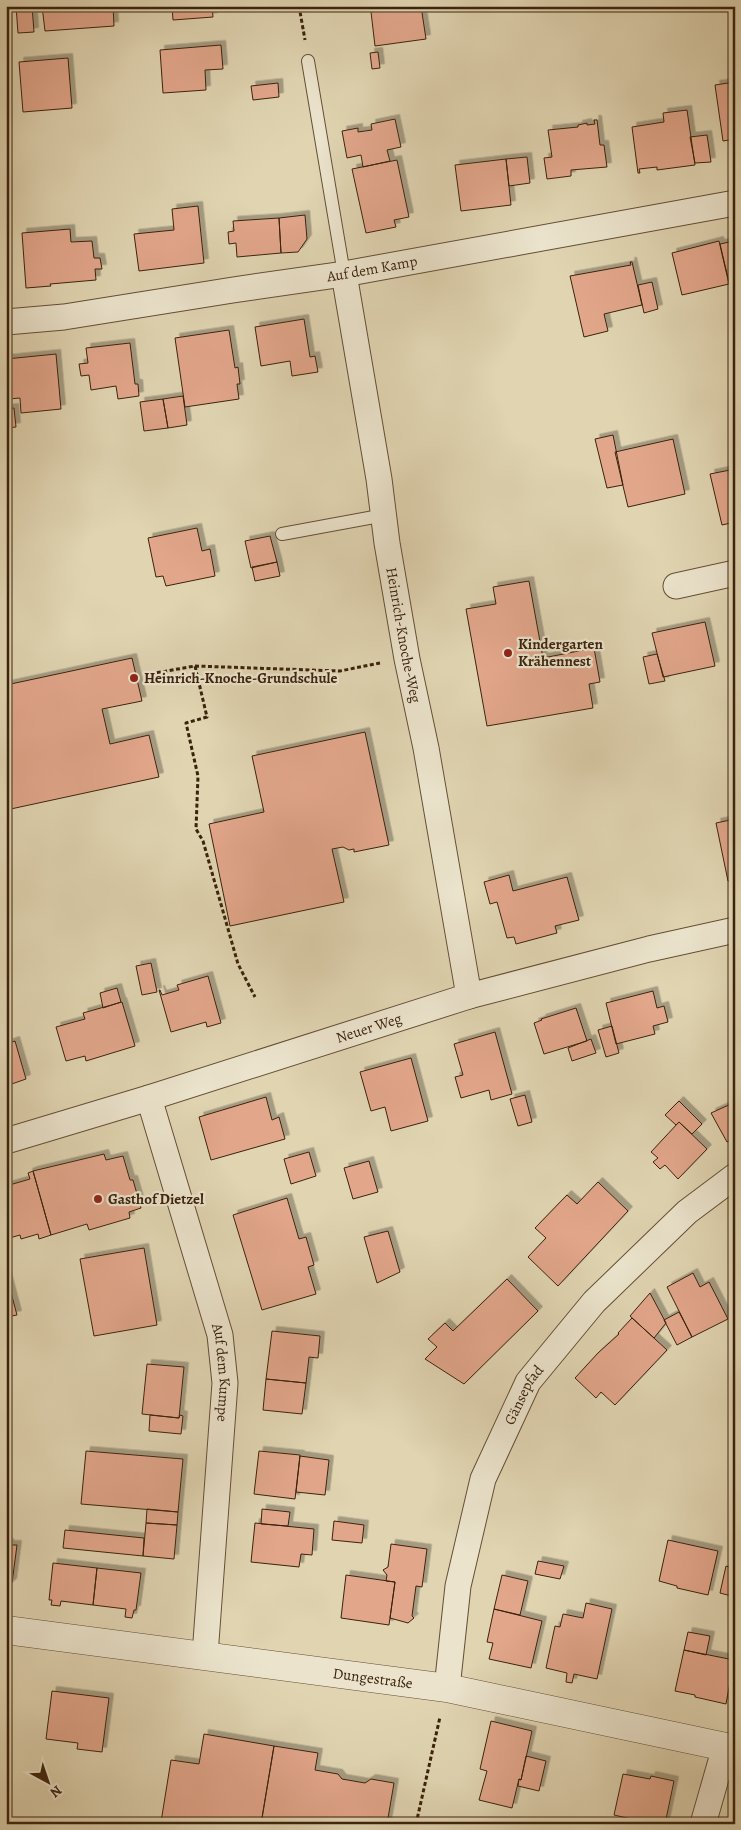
<svg xmlns="http://www.w3.org/2000/svg" width="741" height="1830" viewBox="0 0 741 1830" font-family="Alegreya,serif">
<style>
.building{fill:#e2a68b;stroke:#3a230d;filter:url(#shadow)}
.lines{fill:none;stroke-linecap:round;stroke-linejoin:round}
.service-casing{stroke:#644f36;stroke-width:14}
.minor-casing{stroke:#644f36;stroke-width:27}
.tertiary-casing{stroke:#644f36;stroke-width:29}
.path{stroke:#3a230d;stroke-width:3;stroke-dasharray:4 2.5;stroke-linecap:butt}
.service{stroke:#ebe3cc;stroke-width:12}
.minor{stroke:#ebe3cc;stroke-width:25}
.tertiary{stroke:#ebe3cc;stroke-width:28}
.poi-dot{fill:#8f2418;stroke:#ebe3cc;stroke-width:2}
.labels{text-anchor:middle;dominant-baseline:central;stroke-width:4.5;stroke-linejoin:round;paint-order:stroke}
.street-label{font-size:15px;fill:#3a230d;stroke:#ebe3cc}
.poi-label{font-size:15px;font-weight:bold;fill:#3a230d;stroke:#ebe3cc;text-anchor:start}
</style>
<defs>
<filter id="shadow"><feDropShadow dx="4.5" dy="-4.5" stdDeviation="0" flood-color="#0004"/></filter>
</defs>
<rect width="100%" height="100%" fill="#e0d4b1"/>
<filter id="stains"><feTurbulence type="fractalNoise" baseFrequency=".004" numOctaves="4"/><feColorMatrix values="0 0 0 0 .2 0 0 0 0 .09 0 0 0 0 .02 0 0 0 .5 -.17"/></filter>
<radialGradient id="worn" r=".72"><stop offset=".6" stop-color="#630" stop-opacity="0"/><stop offset="1" stop-color="#630" stop-opacity=".3"/></radialGradient>
<!-- building -->
<path class="building" d="M16,6H32L34,32L18,33Z
M42,6H113L114,26L45,31Z
M172,6H212L213,17L173,20Z
M393,6H421L426,39L375,46L371,12L393,9Z
M221,45L223,69L205,70L206,90L163,93L160,50Z
M378,52L380,68L372,69L370,53Z
M68,58L72,108L23,112L19,62Z
M735,82V139L723,141L715,85Z
M278,83L279,97L253,100L251,86Z
M687,110L695,165L657,170V167L639,169L640,173H638L632,127L664,122L663,113Z
M395,119L401,147L387,150L390,161L363,167L361,155L347,158L342,131L358,128V132L372,130L371,124Z
M594,120H597L600,145H604L607,167L571,170V176L547,179L544,158L552,157L548,130L578,127V125L587,123V125L595,124Z
M707,135L711,162L695,163L690,137Z
M527,157L530,183L509,186L506,159Z
M506,159L511,205L461,211L455,165Z
M397,160L409,217L394,220L396,227L366,233L352,169Z
M198,206L204,263L139,271L134,234L174,230L172,209Z
M305,215L307,239L298,252L281,253L279,218Z
M279,218L281,253L237,257L236,243L229,244L228,232L234,231L233,221Z
M70,229L71,242L92,241L94,258H100L102,269H95L96,280L50,284L51,286L26,288L22,233Z
M719,241L729,284L682,295L672,253Z
M734,241L735,281L729,282L720,244Z
M630,262H632L642,305L604,314L608,331L584,337L570,276L631,265Z
M652,282L658,309L644,313L638,285Z
M304,319L310,357L315,356L318,372L292,376L290,361L261,366L255,327Z
M229,330L235,368L238,367L240,384H237L239,399L185,407L175,338Z
M130,343L135,384H138L139,396L118,399L116,386L91,390L89,375L81,376L79,364L88,363L86,348Z
M56,354L61,409L21,413L20,398L9,399L8,388H6V359Z
M183,396L187,425L168,428L163,399Z
M163,399L168,428L144,431L140,402Z
M14,408L16,427L6,428V409Z
M613,435L623,485L607,488L595,439Z
M673,439L685,494L628,507L615,452Z
M735,469V522L722,525L710,474Z
M197,528L202,551L210,549L215,576L166,586L163,576L156,577L148,538Z
M270,536L277,562L251,568L245,541Z
M277,562L280,576L255,581L252,567Z
M529,581L543,658L594,648L600,682L589,684L593,708L487,726L466,609L496,604L493,587Z
M705,622L715,666L663,677L652,633Z
M657,654L665,681L649,684L643,657Z
M132,658L142,701L102,709L110,744L149,735L159,777L6,810V685Z
M365,732L389,845L354,852V849L349,850L343,847L332,849L344,902L230,926L209,824L264,812L252,756Z
M735,819V880L728,881L716,823Z
M509,875L513,891L567,877L579,920L555,926L557,933L516,944L514,937L507,938L497,902L490,904L484,882Z
M151,963L157,992L142,995L136,966Z
M208,976L221,1023L207,1027L206,1022L171,1032L159,990H160L162,995L179,990L177,985Z
M117,988L121,1002L103,1008L100,993Z
M653,991L657,1008L664,1006L668,1022L653,1026L655,1034L616,1044L606,1003Z
M122,1002L135,1046L86,1061L85,1056L66,1061L56,1027L85,1019L83,1013Z
M576,1008L587,1041L544,1054L534,1023L542,1020L541,1019Z
M612,1026L619,1053L606,1057L598,1030Z
M495,1032L512,1094L491,1100L489,1090L461,1098L455,1077L463,1075L454,1044Z
M591,1039L596,1053L572,1061L568,1048Z
M15,1041L26,1079L6,1086V1044Z
M411,1058L428,1121L391,1131L385,1107L371,1111L360,1072Z
M525,1095L532,1122L518,1126L510,1099Z
M266,1097L272,1120L279,1117L285,1139L211,1160L199,1117Z
M679,1101L702,1124L692,1134L679,1122L676,1125L665,1115Z
M731,1104L735,1108V1138L727,1142L711,1113Z
M679,1122L707,1149L678,1179L665,1165L660,1169L653,1162L658,1158L651,1152Z
M309,1152L316,1176L291,1184L284,1159Z
M104,1154L106,1160L123,1156L130,1180H133L141,1208L129,1212L130,1218L89,1230L87,1224L51,1235L33,1171Z
M369,1161L378,1192L353,1199L344,1168Z
M33,1171L51,1235L39,1239L38,1234L21,1239L20,1235L6,1239V1186L30,1179L28,1173Z
M598,1182L628,1211L558,1286L528,1257L546,1238L535,1228L567,1195L577,1204Z
M287,1198L299,1239L306,1237L314,1265L308,1267L316,1294L262,1310L233,1215Z
M388,1231L400,1272L377,1283L364,1237Z
M144,1248L157,1325L94,1336L80,1259Z
M693,1273L700,1287L709,1282L728,1319L692,1337L667,1287Z
M6,1274L17,1315L6,1317Z
M507,1279L538,1311L464,1384L425,1359L437,1347L428,1339L445,1323L453,1331Z
M650,1293L666,1323L654,1338L630,1316Z
M679,1312L692,1337L677,1345L664,1320Z
M632,1318L667,1350L615,1405L601,1392L596,1398L575,1378L598,1353L619,1334L618,1333Z
M272,1331L320,1336L318,1358L309,1357L306,1383L266,1379Z
M147,1364L184,1367L179,1418L142,1414Z
M266,1379L306,1383L302,1414L263,1410Z
M150,1415L179,1418L180,1415L183,1416L181,1434L149,1431Z
M86,1451L183,1459L178,1512L81,1504Z
M259,1451L300,1455L295,1499L254,1494Z
M300,1456L329,1460L325,1495L296,1492Z
M147,1509L178,1512L177,1525L146,1523Z
M262,1509L290,1512L288,1526L261,1524Z
M334,1521L364,1525L362,1543L332,1540Z
M146,1523L177,1525L174,1559L143,1556Z
M255,1523L314,1529L312,1555L301,1554L299,1567L251,1562Z
M65,1530L144,1538L143,1556L63,1548Z
M6,1540L10,1545H17L12,1583L6,1588Z
M668,1540L718,1551L708,1595L677,1588V1586L659,1581Z
M391,1544L427,1549L422,1587L416,1586L412,1616L414,1618L408,1623L390,1618L395,1582L386,1581L387,1575L383,1570L388,1567Z
M538,1561L564,1566L560,1579L535,1574Z
M53,1563L97,1568L93,1605L61,1601L60,1606L51,1605L52,1600H49Z
M726,1566L735,1569V1597L720,1593Z
M97,1568L141,1573L136,1610H134L132,1618L125,1617L126,1609L93,1605Z
M346,1575L395,1582L389,1625L341,1618Z
M502,1575L528,1581L520,1615L494,1609Z
M586,1603L612,1609L597,1679L574,1674L572,1683L566,1682L567,1673L546,1668L555,1626L560,1627L563,1614L583,1618Z
M494,1609L542,1621L531,1668L489,1659L493,1643L487,1642Z
M688,1632L710,1636L706,1655L684,1650Z
M684,1650L734,1660L726,1704L695,1697V1695L675,1691Z
M52,1691L109,1698L102,1752L77,1749L78,1743L46,1739Z
M491,1721L532,1731L521,1780L519,1779L512,1808L479,1800L487,1771L480,1769Z
M204,1734L274,1746L261,1824H173L161,1822L171,1760L199,1764Z
M274,1746L318,1753L315,1770L338,1774L342,1779L365,1783L371,1779L394,1783L387,1824H261Z
M526,1756L546,1761L539,1791L518,1786L519,1779L521,1780Z
M623,1774L650,1779L651,1776L674,1781L665,1824H640V1821L614,1815Z"/>
<g class="lines">
<!-- service casing -->
<g class="service-casing">
<path id="service" d="M308,61L344,274
M282,534L385,515"/>
</g>
<!-- minor casing -->
<g class="minor-casing">
<g id="minor">
<path id="s1" d="M344,274L379,479L387,543L407,659L426,748L469,996"/>
<path id="s2" d="M6,322L64,317L233,290L344,274L735,203"/>
<path d="M676,586L735,573"/>
<path id="s3" d="M149,1098L220,1335L225,1383L205,1655"/>
<path id="s4" d="M6,1141L149,1098L469,996L649,949L735,930"/>
<path id="s5" d="M447,1688L458,1586L483,1479L528,1382L594,1302L687,1212L735,1176"/>
<path d="M703,1824L725,1747"/>
</g>
</g>
<!-- tertiary casing -->
<g class="tertiary-casing">
<g id="tertiary">
<path id="s6" d="M6,1630L447,1688L735,1749"/>
</g>
</g>
<!-- path -->
<path class="path" d="M299,6L305,40
M195,666L340,671L380,663
M144,675L195,666L207,717L186,723L198,776L196,829L203,841L238,964L255,997
M416,1824L440,1717"/>
<!-- service -->
<use href="#service" class="service"/>
<!-- minor -->
<use href="#minor" class="minor"/>
<!-- tertiary -->
<use href="#tertiary" class="tertiary"/>
</g>
<!-- markers -->
<g class="poi-dot">
<circle cx="508" cy="653" r="5"/>
<circle cx="134" cy="678" r="5"/>
<circle cx="98" cy="1199" r="5"/>
</g>
<g class="labels">
<!-- street labels -->
<g class="street-label">
<text stroke="none"><textPath href="#s2" startOffset="370">Auf dem Kamp</textPath></text>
<text stroke="none"><textPath href="#s1" startOffset="366">Heinrich-Knoche-Weg</textPath></text>
<text stroke="none"><textPath href="#s4" startOffset="380">Neuer Weg</textPath></text>
<text stroke="none"><textPath href="#s3" startOffset="285">Auf dem Kumpe</textPath></text>
<text stroke="none"><textPath href="#s5" startOffset="306">Gänsepfad</textPath></text>
<text stroke="none"><textPath href="#s6" startOffset="370">Dungestraße</textPath></text>
</g>
<!-- poi labels -->
<g class="poi-label">
<text x="518" y="644">Kindergarten<tspan x="518" dy="17">Krähennest</tspan></text>
<text x="144" y="678">Heinrich-Knoche-Grundschule</text>
<text x="108" y="1199">Gasthof Dietzel</text>
</g>
</g>
<!-- margin -->
<rect width="741" height="1830" fill="none" stroke="#e0d4b1" stroke-width="25"/>
<rect x="8" y="8" width="726" height="1815" fill="none" stroke="#3a230d" stroke-width="2.5"/>
<rect x="12" y="12" width="716" height="1805" fill="none" stroke="#3a230d"/>
<!-- north arrow -->
<g transform="translate(48 1782) rotate(140)" stroke="#ebe3cc" stroke-width="4" paint-order="stroke">
<path d="M0-4L9 19L0 12L-9 19Z" fill="#3a230d"/>
<text y="-8" font-size="14" font-weight="bold" text-anchor="middle" fill="#3a230d">N</text>
</g>
<rect width="100%" height="100%" filter="url(#stains)"/>
<rect width="100%" height="100%" fill="url(#worn)"/>
</svg>
